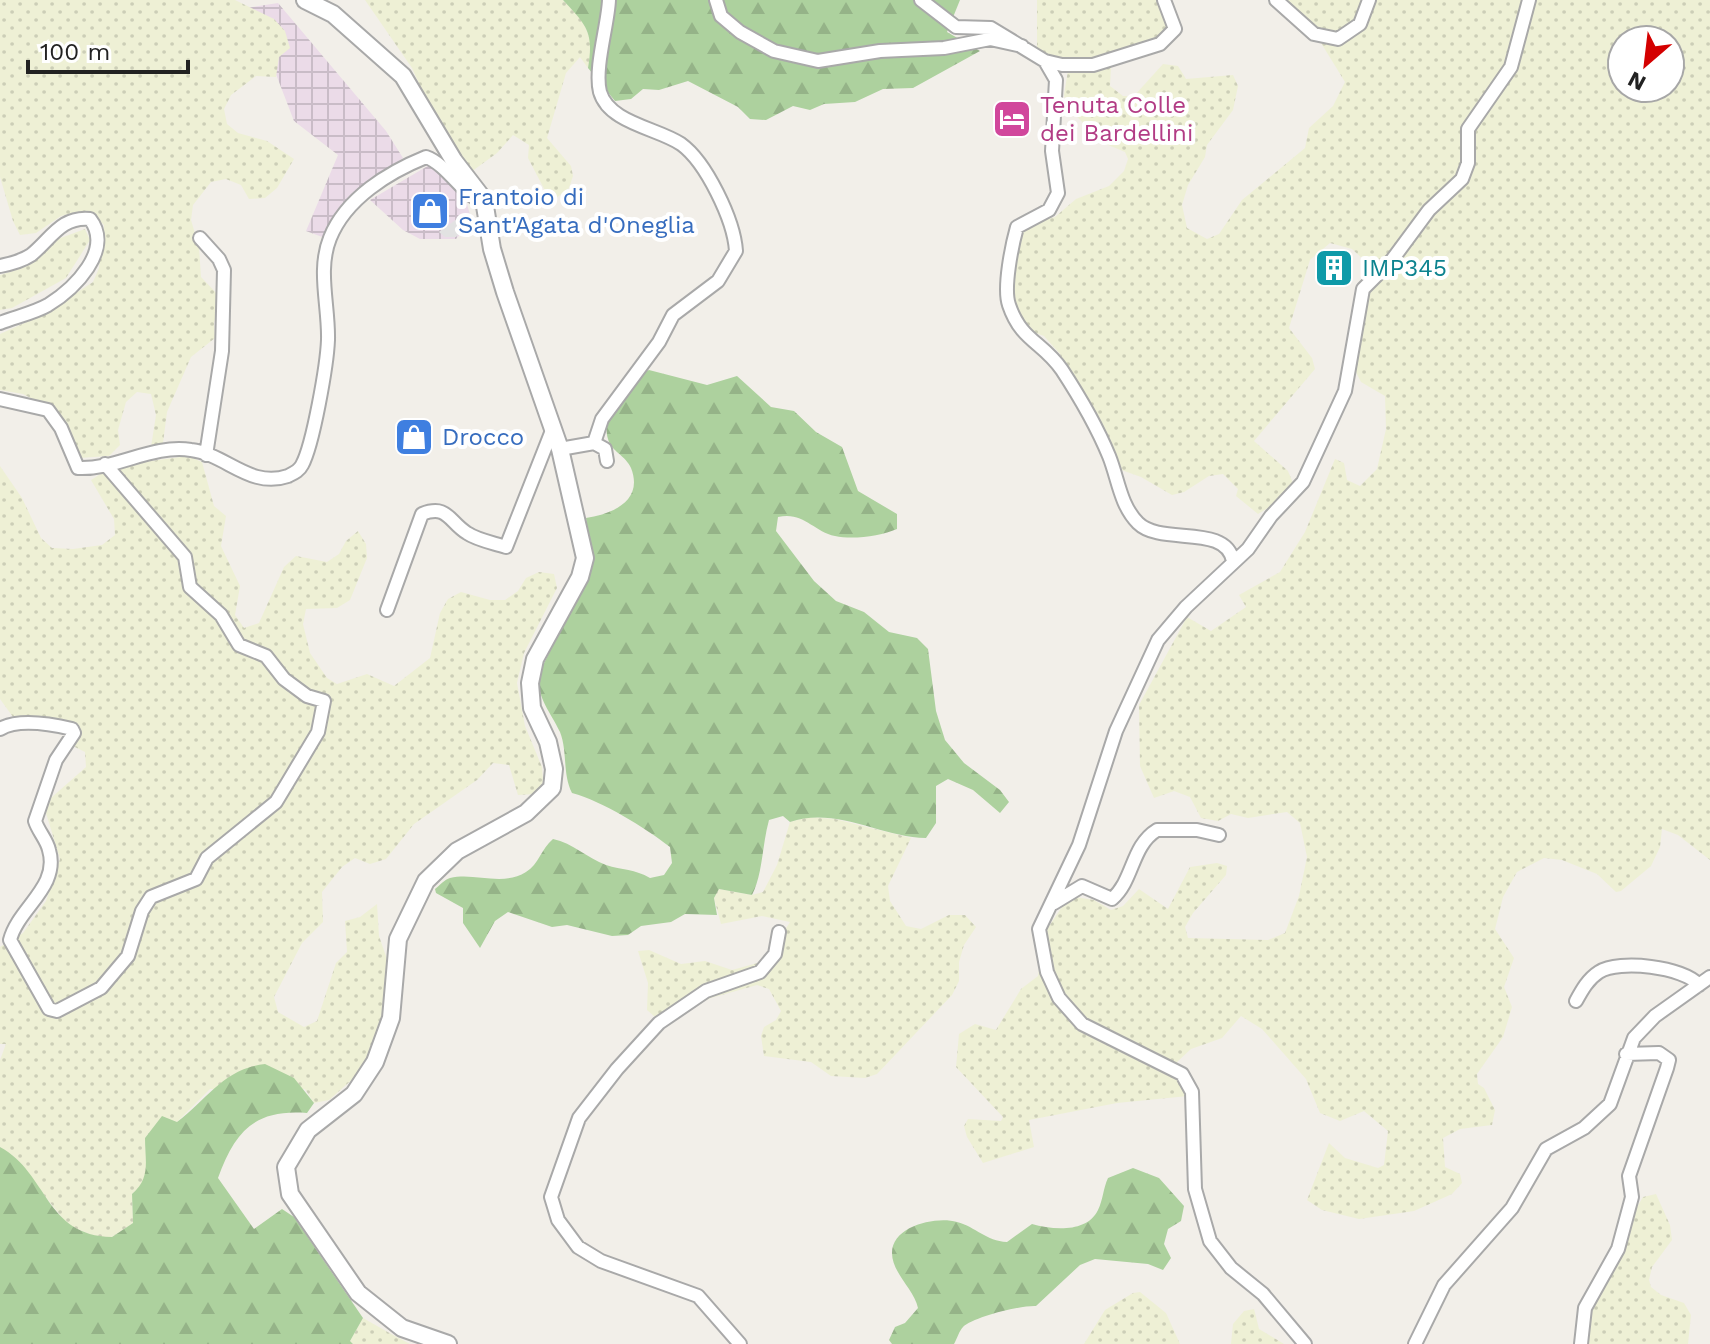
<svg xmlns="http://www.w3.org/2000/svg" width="1710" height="1344" viewBox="0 0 1710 1344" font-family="'Work Sans',sans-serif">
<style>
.industrial{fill:url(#industrial-grid)}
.farmland{fill:url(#farmland-dots);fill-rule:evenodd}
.forest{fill:url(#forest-firs)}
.parking{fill:#e2e2e2}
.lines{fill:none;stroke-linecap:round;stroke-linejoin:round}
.minor-casing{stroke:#a9a9a9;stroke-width:16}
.tertiary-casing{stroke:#a9a9a9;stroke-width:20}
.minor{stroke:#fff;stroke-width:12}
.tertiary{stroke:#fff;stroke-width:16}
.labels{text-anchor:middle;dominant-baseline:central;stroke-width:8;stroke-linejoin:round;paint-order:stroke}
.hotel-label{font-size:24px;fill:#b23c85;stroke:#fff;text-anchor:start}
.shop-label{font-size:24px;fill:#366cbe;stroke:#fff;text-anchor:start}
.culture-label{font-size:24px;fill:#0d838f;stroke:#fff;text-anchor:start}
</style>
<defs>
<pattern id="industrial-grid" width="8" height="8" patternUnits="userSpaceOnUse" patternTransform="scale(2)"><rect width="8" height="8" fill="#ebdbe8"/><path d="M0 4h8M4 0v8" fill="none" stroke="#c9bcc7"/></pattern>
<pattern id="farmland-dots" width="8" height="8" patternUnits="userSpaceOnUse" patternTransform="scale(2)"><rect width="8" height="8" fill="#eef0d5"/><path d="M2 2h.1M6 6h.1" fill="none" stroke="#ccceb7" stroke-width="1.8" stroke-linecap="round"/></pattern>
<pattern id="forest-firs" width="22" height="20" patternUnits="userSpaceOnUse" patternTransform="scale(2)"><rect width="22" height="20" fill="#add19e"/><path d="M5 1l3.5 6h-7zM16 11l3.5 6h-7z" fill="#95b388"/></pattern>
</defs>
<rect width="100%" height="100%" fill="#f2efe9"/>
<!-- industrial -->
<path class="industrial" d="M278,3L386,131L403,158L368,185L325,238L306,231L338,155L294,121L269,56L239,9Z
M431,164L466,201L472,221L456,239H420L403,230L370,200Z"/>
<!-- farmland -->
<path class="farmland" d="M0,0H235L274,19L285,31L290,48L279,57L276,77L256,76L231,95L224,109L227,124L238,133L267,141L294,159L277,188L265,198L249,199L241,185L226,179L211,182L193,205L191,220L199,247L201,277L221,298L214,323L215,338L191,357L167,412L163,443L151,447L156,415L151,394L137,392L126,402L118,430L120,445L109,456L79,458L50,408L23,394L0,390V334L44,314L93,282L99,268L104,225L92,214L76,212L61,216L36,233L20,235L13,221L0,177Z
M365,0H563L583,21L592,44L588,68L580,57L566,73L547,138L571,166L573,176L569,188L551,202L528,158L529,145L513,135L497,153L471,172L447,146L412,68Z
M1037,0H1158L1168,25L1163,36L1143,43L1111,67L1110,86L1123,96H1134L1163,64L1178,66L1186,79L1233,75L1238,86L1233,110L1207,145L1205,157L1188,185L1182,205L1187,228L1207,239L1219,234L1242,200L1305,148L1309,128L1333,106L1345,82L1318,38L1293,25L1282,9L1286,0H1710V860L1678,835L1662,829L1660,847L1651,866L1621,891L1616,892L1597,874L1562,860L1544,858L1517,872L1503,897L1495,929L1514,958L1504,987L1512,1007L1503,1037L1477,1074L1478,1084L1484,1088L1495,1110L1492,1125L1460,1129L1443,1138L1445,1167L1460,1174L1462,1183L1452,1194L1414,1211L1359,1219L1322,1210L1307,1200L1329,1143L1345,1158L1378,1168L1384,1165L1388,1131L1364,1111L1340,1121L1320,1113L1306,1079L1262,1029L1241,1016L1222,1038L1191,1049L1177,1062L1179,1077L1188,1096L1117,1103L1029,1120L1034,1147L983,1163L967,1137L964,1126L968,1119L1001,1121L1003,1117L956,1067L959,1034L975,1024L996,1030L1021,989L1038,976L1045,932L1064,904L1075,897L1094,900L1111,910L1123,906L1139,889L1168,909L1190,867L1217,863L1227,866L1226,875L1193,913L1185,927L1188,938L1268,940L1285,933L1299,896L1307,857L1300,823L1287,812L1248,818L1231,814L1218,821L1201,818L1190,797L1174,791L1154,798L1140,766L1139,705L1187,617L1211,631L1246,607L1239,595L1280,572L1305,532L1335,459L1344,463L1347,480L1360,486L1377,469L1386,429L1385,396L1361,382L1355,370L1368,287L1383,270L1381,260L1375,257L1364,260L1352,249L1330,243L1310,260L1289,328L1312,358L1315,369L1254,441L1288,471L1293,483L1289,495L1258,514L1236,496L1238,489L1223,474L1209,476L1184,492L1172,495L1141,477L1113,467L1060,354L1044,336L1024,329L1013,309V280L1021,232L1027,225L1055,217L1076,199L1109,186L1124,171L1128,159L1125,152L1101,142L1067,106L1064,95L1069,64L1052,61L1037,48ZM1622,40H1670V88H1622Z
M85,229L90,240L66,278L12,308L0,310V275L22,268L58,239Z
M188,456L202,462L214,506L226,516L221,546L240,586L235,615L244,628L259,623L284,567L296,556L327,562L339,554L346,541L358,531L366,544L367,558L350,600L337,608L306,609L303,624L310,653L327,678L337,684L367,674L394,686L430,658L440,613L448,599L461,592L490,600H505L518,591L526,578L539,572L554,574L557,588L524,653L517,683L525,726L542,767L543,782L535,794L518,795L509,765L493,763L477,780L414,824L386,859L370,864L355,858L342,867L322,892L323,922L302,943L274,997L278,1012L304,1027L317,1021L336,963L347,952L345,921L360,917L377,904L379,936L389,965L387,1010L363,1070L329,1100L314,1103L305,1089H210L177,1122L162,1117L145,1138L147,1169L144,1183L132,1194L133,1223L112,1237H96L68,1225L17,1161L0,1147V1060L6,1044H0V947L23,933L46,901L60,859L46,813L51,798L86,767L85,752L73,746V724L57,719L27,722L13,717L0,699V466L22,498L41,538L52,548L73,549L102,545L115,535L114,519L91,480L113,466Z
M808,817L835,819L911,838L888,886L890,901L906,926L921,929L949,915H965L976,927L964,945L959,962V981L952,995L877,1074L865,1078L831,1076L811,1062L764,1056L761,1036L764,1027L776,1020L781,1011L769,989L757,985L711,998L670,1017H655L647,1010L648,983L638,951L649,950L681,964L705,961L732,970L765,961L790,922L762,916L721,924L714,898L719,889L752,895L763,892L777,865L790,822Z
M1656,1194L1670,1225L1672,1240L1652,1267L1649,1280L1651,1287L1661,1295L1684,1303L1691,1315L1688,1344H1582L1584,1320L1628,1236L1625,1233L1630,1219L1643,1197Z
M1140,1292L1166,1313L1180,1344H1084L1105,1310L1133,1293Z
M1254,1309L1259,1329L1284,1344H1231L1233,1324L1244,1311Z
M363,1318L393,1335L410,1344H353L350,1341Z"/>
<!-- forest -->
<path class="forest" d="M563,0H960L947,32L980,51L913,88L883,89L855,102L824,104L810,110L793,106L766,120L750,119L738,107L688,81L659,90L643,89L631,99L615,101L588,68C594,32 587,26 563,0Z
M649,370L707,385L737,376L771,407L794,411L816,432L842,447L858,491L897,514V529C881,536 853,540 835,536C813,531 803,511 778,517L776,531L814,581L836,601L864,612L889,632L917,638L928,649L936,711L945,740L964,763L1000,790L1009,802L1000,813L973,790L948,779L936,786V823L926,838C881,837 835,806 790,822L783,816L769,820C762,845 763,873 752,895L719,889L714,898L717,915L685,914L671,922L641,926L628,935L612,936L567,925L552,927L508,912L495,921L480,948L463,923V908L436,893L435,889C439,886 445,879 450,878C475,872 502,887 526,872C539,864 541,849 553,839C573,843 587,858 606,865C622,870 635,869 650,878L664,875L672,863L670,847C644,827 604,802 572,793C562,773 568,753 560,732C550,711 538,700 538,675L593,566L586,518C612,514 644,501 631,468C626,456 611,451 608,439C600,414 628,380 649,370Z
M265,1064L294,1078L314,1103L307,1113C255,1109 235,1131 218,1178L254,1229L282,1209L294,1217L363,1318L350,1341L353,1344H0V1147C48,1173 45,1236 112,1237L133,1223L132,1194C151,1178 145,1161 145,1138L162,1116L177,1122C208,1099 223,1069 265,1064Z
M1133,1168L1159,1178L1184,1206L1181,1221L1168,1229L1164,1244L1171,1258L1163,1270L1148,1264L1095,1259L1080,1265L1036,1306C1022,1305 973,1317 963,1327C959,1331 957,1339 954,1344H892L889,1340L895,1327L905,1323L918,1308C914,1289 892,1273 892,1253C892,1226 936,1216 957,1222C976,1227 986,1241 1007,1242L1032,1224C1053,1230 1087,1233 1098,1210C1103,1200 1103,1189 1108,1178Z"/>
<!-- parking -->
<path class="parking" d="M465,213L470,220L456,237H445L439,232Z"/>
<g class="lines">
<!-- minor casing -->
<g class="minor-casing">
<path id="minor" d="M716,0L721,16L740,32L774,51L818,61L880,51L944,48L990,39L1022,46
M921,0L956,27L991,28L1045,61L1062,65H1093L1160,44L1175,29L1164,0
M1276,0L1314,34L1338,39L1360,24L1369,0
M1045,61L1056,80L1052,151L1058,193L1049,210L1017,227C1012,245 1003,288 1009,305C1021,341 1043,342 1062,370C1079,396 1097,427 1109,456C1118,478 1120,505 1138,523C1161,546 1226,523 1233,561
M200,238L219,259L224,270L222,351L206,455
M0,266C10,264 22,261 31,255C51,239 61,216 90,219C114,250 74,289 48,305C34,313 15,317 0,323
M0,399L48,410L61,428L78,468C116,470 152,444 191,450C226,454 250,489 288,476C294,473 299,471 302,465C313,445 327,365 328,340C329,306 317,270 330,238C346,198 389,172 426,157C449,165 467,202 484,200
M594,443L605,449L607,461
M560,449L594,443L602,419L659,342L673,315L718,281L736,251C734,220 706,162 681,144C657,128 609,123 600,92C594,68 608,25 609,0
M387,610L422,514C448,504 449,522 467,533C477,540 494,543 506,547L553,428
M0,729C19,718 51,724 72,729L74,733L56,760L35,821C38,831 47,840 49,850C60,887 18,908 10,940L49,1009L57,1011L101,988L128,956L142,911L151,897L196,879L207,858L276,802L318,732L324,701L307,696L284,679L266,656L239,645L221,615L190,587L185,557L105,464
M1054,903L1082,886L1112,899C1134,880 1131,846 1157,830H1197L1219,835
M1576,1001C1582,990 1588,979 1599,972C1619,959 1684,967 1699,985
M740,1344L698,1296L601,1261L578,1247L558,1220L551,1197L579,1118L617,1069L659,1023L706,991L760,972L775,954L779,932
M1305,1344L1263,1294L1231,1268L1210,1241L1195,1189L1192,1092L1182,1074L1082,1024L1059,998L1047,972L1039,929L1079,845L1116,731L1158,640L1186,607L1248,549L1271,516L1303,482L1345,391L1363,289L1392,260L1429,210L1462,179L1468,163V129L1511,67L1529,0
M1415,1344L1444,1285L1512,1208L1546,1149L1584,1128L1610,1104L1634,1038L1655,1016L1710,977
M1581,1344L1585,1308L1618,1249L1632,1197L1629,1176L1667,1068L1669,1060L1659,1053L1626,1054"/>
</g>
<!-- tertiary casing -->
<g class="tertiary-casing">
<path id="tertiary" d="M305,0L333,14L403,76L454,161L484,200L492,249L505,292L560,449L585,558L580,577L535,659L530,683L532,708L548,742L554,769L552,788L526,813L457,851L426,881L398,939L391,1018L375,1062L354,1094L308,1130L286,1167L290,1194L358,1293L402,1328L448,1344"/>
</g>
<!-- minor -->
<use href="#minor" class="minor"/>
<!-- tertiary -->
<use href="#tertiary" class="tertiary"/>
</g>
<!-- icons -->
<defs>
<g id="hotel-square" transform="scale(2)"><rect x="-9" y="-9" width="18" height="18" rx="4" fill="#d1479c" stroke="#fff"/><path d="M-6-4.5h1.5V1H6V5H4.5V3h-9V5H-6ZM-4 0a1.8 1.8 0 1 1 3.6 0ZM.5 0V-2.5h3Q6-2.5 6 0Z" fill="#fff"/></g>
<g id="shop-square" transform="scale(2)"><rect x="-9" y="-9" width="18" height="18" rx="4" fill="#3f7fe0" stroke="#fff"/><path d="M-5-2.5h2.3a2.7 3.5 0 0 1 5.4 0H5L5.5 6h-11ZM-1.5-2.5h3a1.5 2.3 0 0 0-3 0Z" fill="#fff"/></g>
<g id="building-square" transform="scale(2)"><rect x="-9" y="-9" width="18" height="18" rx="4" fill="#0f9aa8" stroke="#fff"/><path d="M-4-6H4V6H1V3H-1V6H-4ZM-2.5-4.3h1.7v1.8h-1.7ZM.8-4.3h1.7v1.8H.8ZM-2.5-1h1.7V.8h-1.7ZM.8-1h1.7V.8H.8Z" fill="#fff"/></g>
</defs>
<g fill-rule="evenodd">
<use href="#hotel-square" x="1012" y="119"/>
<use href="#shop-square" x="430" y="211"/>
<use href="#building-square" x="1334" y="268"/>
<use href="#shop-square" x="414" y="437"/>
</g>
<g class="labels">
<!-- hotel labels -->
<g class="hotel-label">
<text x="1040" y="105">Tenuta Colle<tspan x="1040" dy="28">dei Bardellini</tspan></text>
</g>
<!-- shop labels -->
<g class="shop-label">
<text x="458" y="197">Frantoio di<tspan x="458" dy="28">Sant'Agata d'Oneglia</tspan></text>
<text x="442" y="437">Drocco</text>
</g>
<!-- culture labels -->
<g class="culture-label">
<text x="1362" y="268">IMP345</text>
</g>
</g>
<!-- north arrow -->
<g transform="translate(1646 64) rotate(208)"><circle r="38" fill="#ffffff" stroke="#a7a7a7" stroke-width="2"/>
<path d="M0-6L14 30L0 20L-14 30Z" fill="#d40000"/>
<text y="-12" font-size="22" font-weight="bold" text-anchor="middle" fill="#222222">N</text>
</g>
<!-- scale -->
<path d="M28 60v12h160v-12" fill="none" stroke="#222222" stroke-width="4"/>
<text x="40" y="60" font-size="24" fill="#222222" stroke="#ffffff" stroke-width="6" paint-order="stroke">100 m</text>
</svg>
